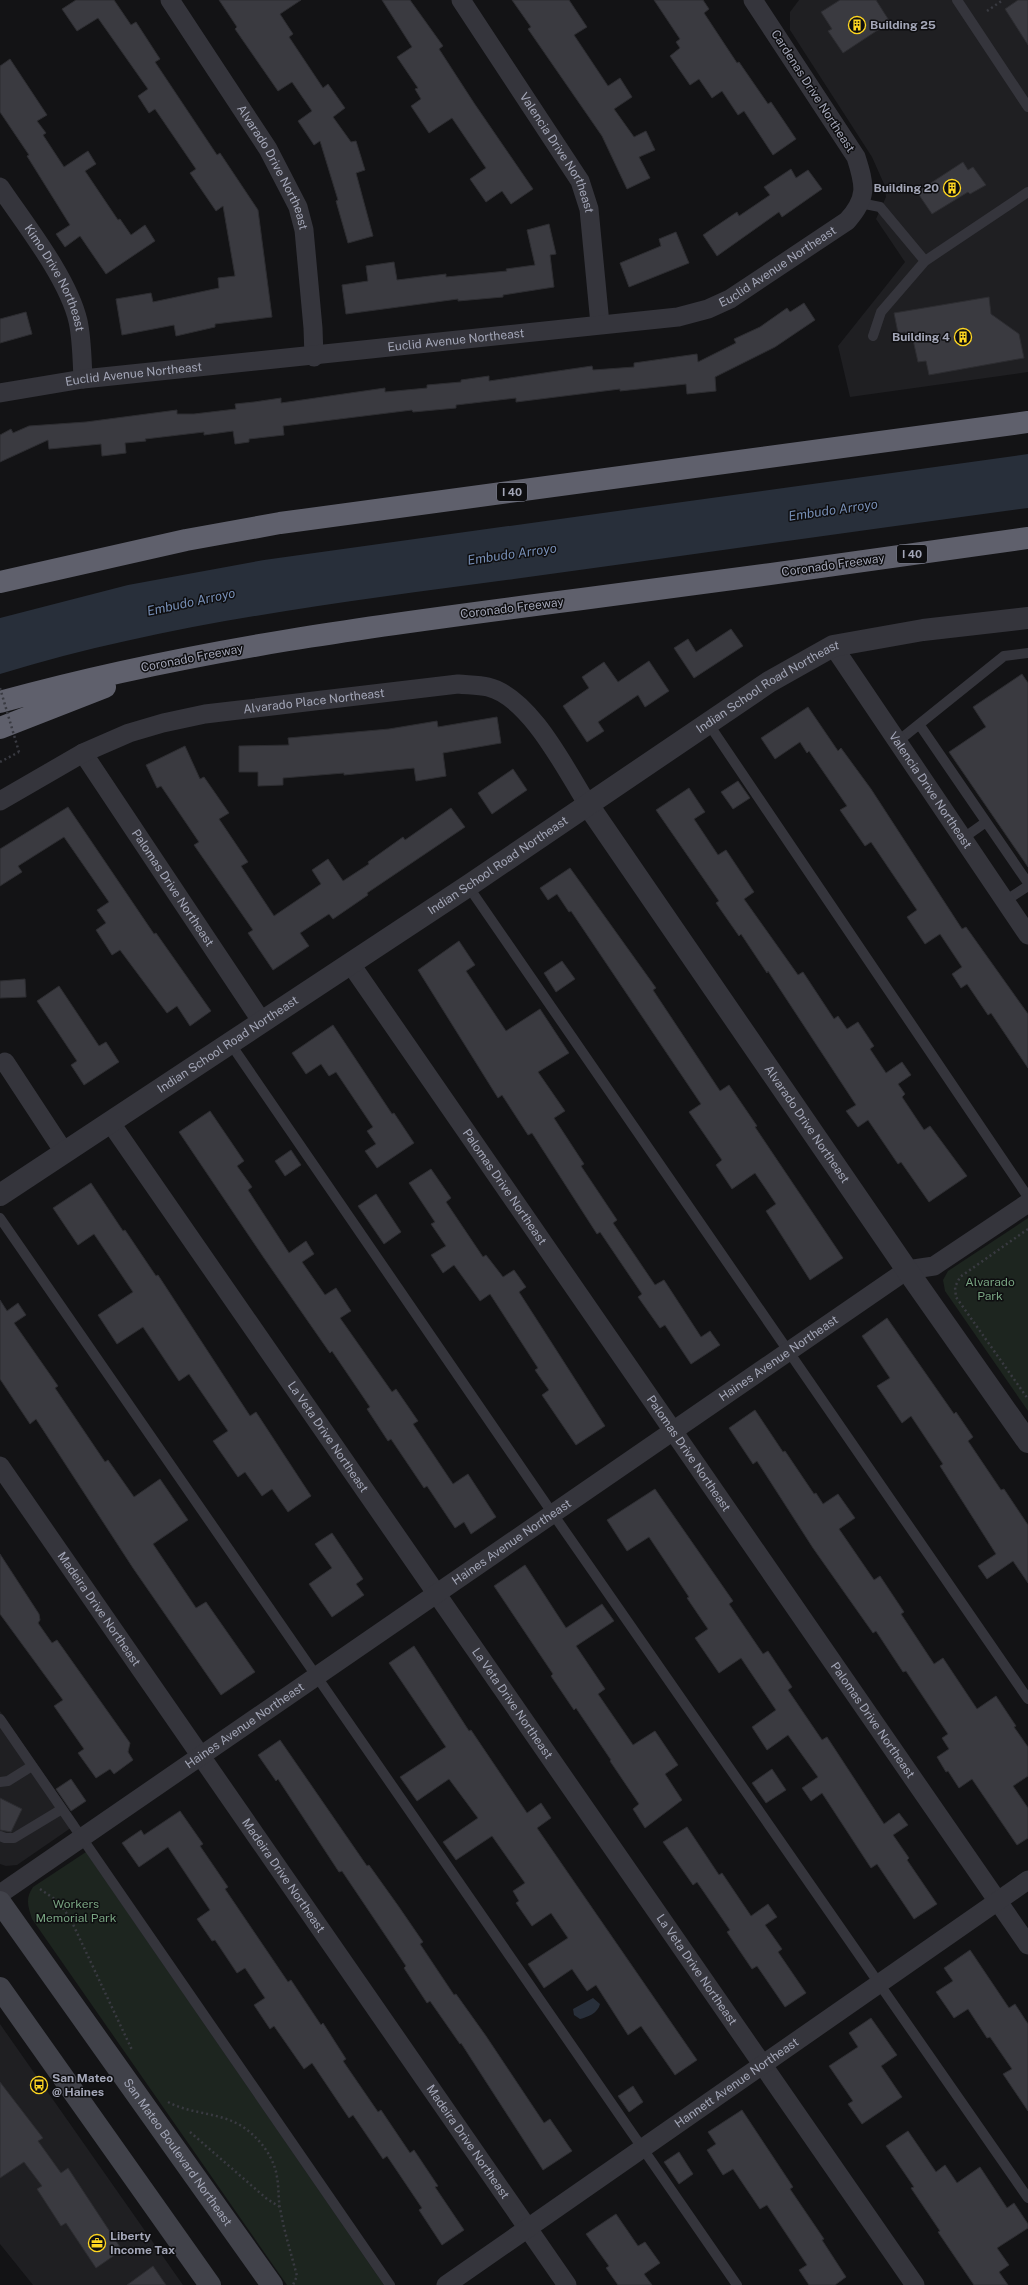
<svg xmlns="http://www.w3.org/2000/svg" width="1028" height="2285" viewBox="0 0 1028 2285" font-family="'Public Sans',sans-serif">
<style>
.built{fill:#1f1f22}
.green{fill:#1d251f}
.water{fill:#282f3a}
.building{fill:#3a3a40;stroke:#2d2d31}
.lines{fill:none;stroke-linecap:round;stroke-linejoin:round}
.path{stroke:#393a41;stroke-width:2.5;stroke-dasharray:2 3;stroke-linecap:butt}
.service{stroke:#35353c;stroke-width:10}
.minor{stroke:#35353c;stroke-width:19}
.tertiary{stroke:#35353c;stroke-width:22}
.secondary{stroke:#41424a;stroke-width:22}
.motorway{stroke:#5f606c;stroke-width:22}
.path-bridge{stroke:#393a41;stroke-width:2.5;stroke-dasharray:2 3;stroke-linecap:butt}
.labels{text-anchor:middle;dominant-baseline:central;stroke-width:3;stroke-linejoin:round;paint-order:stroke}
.shield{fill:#0e0e10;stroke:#767885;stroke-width:1}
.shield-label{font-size:11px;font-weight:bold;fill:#a3a6b7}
.poi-label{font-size:12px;font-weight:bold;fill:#a3a6b7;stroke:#0e0e10;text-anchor:start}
.street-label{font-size:12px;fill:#a3a6b7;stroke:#0e0e10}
.park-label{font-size:12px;fill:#78a481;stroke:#0e0e10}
.water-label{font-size:13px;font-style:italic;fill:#768eb5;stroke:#0e0e10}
</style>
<rect width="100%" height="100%" fill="#131315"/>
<!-- built -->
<path class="built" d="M799,0H1028V372L850,397L838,346L905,262L876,219L886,197L884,184L872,157L790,30V12Z
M0,1711L78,1823L17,1865L6,1866L0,1864Z
M0,2024L183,2285H33L0,2244Z"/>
<!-- green -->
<path class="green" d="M1028,1218V1411L945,1291L943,1280L948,1271Z
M86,1852L384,2285H287L32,1919C28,1906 25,1899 33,1887Z"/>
<!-- water -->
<path class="water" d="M1028,454V508C857,531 686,555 514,579C342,602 167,623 0,674V618L128,585L264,560Z
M593,1998L600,2004C598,2013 588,2017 580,2019L574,2015L573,2009Z"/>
<!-- building -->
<path class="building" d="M76,0H114L131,25L136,22L160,59L155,62L217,155L220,153L258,210L272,317L215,324V327L176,336L174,325L122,335L116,299L151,293L153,302L219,288L218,278L235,276L223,206L216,211L190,173L196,169L155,109L149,113L138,96L148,89L98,18L77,31L62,9Z
M219,0H301L280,14L293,34L289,37L323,88L328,84L345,108L333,117L351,142L356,141L365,170L356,173L373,236L348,243L336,201L338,200L320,141L314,145L298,121L312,111L292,82L278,91L235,29L237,27Z
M382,0H410L443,46L439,49L474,103L533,189L511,204L502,191L486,202L470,179L486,168L452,118L429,133L411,106L421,99L415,89L418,88L397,57L412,47Z
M512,0H569L587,27L574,35L608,86L620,78L632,97L614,109L634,137L646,131L655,150L639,157L650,178L627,189L602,136L528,29L531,27Z
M654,0H703L709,9L704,13L737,63L739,62L768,104L771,102L796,139L773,155L744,111L738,115L722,91L712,98L699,79L690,85L670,56L680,48L676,42L680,39Z
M840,0H876L890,22L843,53L828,31L832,29L821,12Z
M1018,0H1028V45L1005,9Z
M10,59L47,115L37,121L46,133L43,135L64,167L88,151L96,164L85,171L118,220L120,219L131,235L145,225L155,241L106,274L80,236L65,247L56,234L70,225L27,156L29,155L0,112V66Z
M963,162L968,170L973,167L986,185L970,194L968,192L932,214L917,192Z
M791,169L796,178L808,170L822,189L782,217L779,212L717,256L703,235L737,212L739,216L770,195L764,187Z
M549,224L556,254L550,255L554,287L503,295V297L458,301V299L346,314L342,285L368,281L366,266L394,262L397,280L446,274V277L507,271L506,269L535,265L527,230Z
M676,232L689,263L629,287L620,263L661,246L659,239Z
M989,297L991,314L1019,334L1024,358L929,375L926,361L918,362L913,340L907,341L905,332L898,333L894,313Z
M804,303L815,320L775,347L715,377L716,391L687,394L686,384L620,391V389L516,402V398L456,405V408L413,412L412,410L283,426L284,435L249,439V442L235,444L233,431L204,435V432L145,439L146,441L125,443L126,453L102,456L101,444L49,449L48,440L0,462V435L11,429L13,433L29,426L86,422L177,410V414H194L236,409L235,404L254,402L281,398V403L385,388V392L427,388V385L461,382V380L489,376V381L592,366L593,370L634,367V363L697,354L698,362L736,343L734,339L760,327L787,308L790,312Z
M26,312L32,334L0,343V319Z
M731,629L743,646L694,678L674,648L688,639L696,652Z
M649,661L669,691L645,707L638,695L598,722L604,731L587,742L563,706L589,688L582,677L604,662L618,682Z
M1022,674L1028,683V867L949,752L986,727L973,707Z
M808,707L838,751L841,748L871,789L962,929L966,927L1028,1014V1068L991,1013L988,1015L967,984L961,988L952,974L962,967L940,934L925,944L907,917L917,910L871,842L865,846L840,810L847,806L809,751L807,753L800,742L775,759L761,738Z
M497,717L501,743L443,753L446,776L416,781L414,768L344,775V773L283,778V785L258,786V772H239V746L289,745L288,738L389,729L437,721L438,727Z
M185,746L200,779L204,777L229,813L219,819L248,862L241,866L274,916L321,884L312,870L328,859L343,881L369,864L368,862L403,837L405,840L451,808L465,827L367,893L368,895L333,919L329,914L300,933L309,946L273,970L248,933L253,930L194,845L199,842L161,786L157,788L146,765Z
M513,769L527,790L492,814L478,793Z
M738,781L750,798L733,809L721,792Z
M689,788L705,812L694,819L718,855L726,850L754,892L744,899L798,975L803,972L834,1019L838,1016L847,1029L858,1022L874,1046L870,1049L886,1073L902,1062L911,1075L898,1084L905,1094L902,1097L924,1130L930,1126L967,1176L929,1202L901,1162L898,1164L868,1120L858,1127L846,1111L856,1105L768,971L767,973L741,934L739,936L716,903L719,901L656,810Z
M68,807L154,934L156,933L211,1011L190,1026L177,1006L167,1013L120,950L112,955L96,930L106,923L97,910L109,902L64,837L18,866L22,872L0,886V849Z
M570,868L656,988L653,990L720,1091L729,1085L757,1126L755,1127L843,1258L810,1280L766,1211L776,1204L755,1173L732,1189L716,1165L722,1160L689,1112L701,1104L571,911L569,912L557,894L548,900L540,888Z
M459,941L475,965L466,971L506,1031L540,1009L569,1053L538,1072L565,1111L554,1118L584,1164L581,1166L617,1220L613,1223L655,1285L664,1280L701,1337L710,1331L720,1345L691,1364L665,1325L660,1328L638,1297L642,1294L600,1232L597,1234L532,1133L528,1135L502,1095L498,1098L418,970Z
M562,961L575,979L556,992L544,973Z
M25,979L26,997L0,998V981Z
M59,986L99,1046L106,1042L119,1062L84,1085L71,1065L77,1061L37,1001Z
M333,1025L392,1114L394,1113L414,1143L377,1168L365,1151L376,1144L367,1131L373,1127L336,1072L329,1076L321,1064L306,1074L292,1053Z
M210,1111L244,1161L237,1166L252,1187L248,1190L289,1253L306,1241L314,1254L302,1262L325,1295L336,1288L351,1311L340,1318L392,1392L396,1389L418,1421L413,1424L453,1484L468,1474L496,1517L471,1534L464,1522L455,1528L427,1486L424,1488L391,1439L388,1441L367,1409L370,1407L332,1351L330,1353L264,1258L179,1132Z
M291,1150L301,1165L285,1176L275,1161Z
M431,1169L451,1198L446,1202L483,1257L486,1255L503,1277L514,1270L526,1287L519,1292L605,1426L576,1445L542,1395L549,1390L535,1370L538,1368L490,1294L480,1301L454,1265L443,1273L431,1255L446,1246L431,1224L435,1222L409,1183Z
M91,1183L123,1231L125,1230L156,1276L158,1275L250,1416L256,1412L311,1496L288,1512L272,1489L262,1496L245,1472L238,1477L213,1441L228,1431L189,1374L179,1381L143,1327L117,1344L98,1315L133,1292L94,1234L78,1245L53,1208Z
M376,1194L401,1232L384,1244L358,1206Z
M0,1300L7,1311L18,1303L26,1315L14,1323L58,1386L55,1388L105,1462L108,1460L134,1497L160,1479L188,1520L153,1544L196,1608L206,1602L255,1672L221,1695L133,1568L36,1419L30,1424L0,1379Z
M887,1318L954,1414L956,1412L973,1437L968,1441L1001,1490L1004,1489L1028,1525V1583L1013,1561L987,1579L978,1566L996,1554L940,1466L943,1464L911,1416L902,1423L877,1386L890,1378L862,1336Z
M755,1410L783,1452L785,1451L814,1494L816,1493L823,1504L838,1494L855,1518L839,1529L874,1580L880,1576L904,1612L901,1614L934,1664L943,1658L977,1709L996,1696L1016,1726L1014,1727L1028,1747V1776L1013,1786L1028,1808V1838L1017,1845L972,1779L959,1788L948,1771L946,1772L937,1757L949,1749L942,1738L948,1734L906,1671L903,1672L876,1631L873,1633L813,1548L757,1461L753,1464L729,1428Z
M655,1489L733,1601L729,1604L763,1654L768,1651L792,1687L788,1690L822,1740L827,1737L884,1824L899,1813L908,1825L893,1835L909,1858L907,1860L937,1904L914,1919L877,1864L871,1868L822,1793L811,1801L802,1788L818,1777L788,1735L767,1750L752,1727L776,1710L741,1658L719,1673L695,1638L708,1629L687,1598L689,1597L649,1537L627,1551L607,1520Z
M332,1533L363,1579L356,1584L364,1595L332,1617L309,1584L332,1568L315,1544Z
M0,1554L39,1614L40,1620L38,1623L52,1643L57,1640L130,1743L128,1752L133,1760L114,1774L110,1769L96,1778L78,1753L84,1749L54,1706L63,1700L0,1614Z
M525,1565L566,1628L602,1604L614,1621L576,1646L605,1689L598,1694L633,1745L655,1731L678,1765L665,1774L682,1800L645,1828L633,1809L639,1804L610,1761L611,1760L576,1708L574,1710L551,1676L553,1674L494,1586Z
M414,1646L469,1731L471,1730L527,1813L541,1803L551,1818L537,1828L697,2060L675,2075L641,2026L628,2035L596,1985L587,1991L572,1969L544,1988L528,1964L568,1938L551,1913L532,1926L516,1903L519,1901L513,1891L525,1883L492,1836L456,1860L443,1842L478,1818L449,1779L417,1801L400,1777L446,1747L389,1663Z
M280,1740L367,1866L369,1865L399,1907L423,1942L420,1944L454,1995L456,1994L486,2036L544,2123L550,2119L572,2151L543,2170L461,2043L460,2044L430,2001L427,2003L404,1968L406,1966L342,1871L339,1872L278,1779L276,1781L258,1755Z
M772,1769L786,1790L766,1803L752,1783Z
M71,1779L86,1801L71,1811L56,1789Z
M0,1798L22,1809L11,1832L0,1830Z
M180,1811L203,1844L200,1846L228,1887L225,1889L288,1982L291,1980L321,2025L323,2023L346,2059L343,2061L378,2112L381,2110L410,2153L414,2150L438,2186L435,2187L464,2230L442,2245L419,2210L422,2208L387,2156L383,2159L353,2115L349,2118L312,2063L304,2069L274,2026L270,2029L254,2005L265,1998L245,1968L237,1973L215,1940L212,1941L197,1919L210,1910L168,1847L139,1867L122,1843L141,1830L144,1835Z
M687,1827L719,1875L722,1873L751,1916L768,1904L777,1917L765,1925L782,1949L778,1952L806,1993L785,2007L757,1966L752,1969L727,1932L730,1930L697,1882L693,1885L663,1842Z
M970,1950L1009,2008L1015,2004L1028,2024V2111L1003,2074L1012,2069L990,2037L987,2038L968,2009L954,2018L936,1992L953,1981L944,1968Z
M871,2018L897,2055L881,2066L902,2097L862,2124L848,2104L853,2101L829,2066L858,2047L849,2033Z
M0,2082L43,2138L38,2141L61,2173L68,2168L122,2250L96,2268L66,2223L61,2226L37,2189L42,2186L24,2162L0,2178Z
M633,2086L643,2102L629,2112L618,2096Z
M742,2110L793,2187L790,2189L824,2239L822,2240L846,2277L835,2285H809L799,2270L807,2265L767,2205L760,2209L733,2169L723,2175L707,2150L716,2144L708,2132Z
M908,2131L936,2172L945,2165L957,2183L980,2167L1007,2208L1014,2203L1028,2224V2228L997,2248L1009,2265L999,2272L1008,2285H974L938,2232L940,2231L911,2188L914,2187L886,2146Z
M679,2152L693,2174L679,2184L664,2162Z
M616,2214L638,2246L645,2242L660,2263L644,2274L652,2285H618L606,2268L609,2266L586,2234Z
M153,2266L166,2285H127Z"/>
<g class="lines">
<!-- path -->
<path class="path" d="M987,11L1003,0
M0,762L19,752
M1028,1229L960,1277L955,1287L956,1297L1028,1399
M40,1889L59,1902L71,1920L132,2050
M168,2102C190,2114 217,2112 240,2125C258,2136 274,2156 277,2177C279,2187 278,2198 280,2208C284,2231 291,2253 297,2276L293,2285
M190,2132L267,2199L280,2207"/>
<!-- service -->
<path class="service" d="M957,0L1028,107
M860,203L880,207L925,261L881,312L873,336
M925,261L1028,192
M708,723L1028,1197
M919,724L1028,883
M897,742L1004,656L1028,653
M962,839L986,822
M468,886L1028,1699
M1005,901L1028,886
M230,1043L553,1514L1028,2198
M0,1218L737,2285
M0,1719L390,2285
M0,1782L8,1781L32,1766
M0,1836L5,1838H14L62,1809"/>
<!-- minor -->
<g class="minor">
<path id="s1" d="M170,0L268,149L298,207L304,230L313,328L314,357"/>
<path id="s2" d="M461,0L580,181L589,209L600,324"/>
<path id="s3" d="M0,187C25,224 68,278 78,321C82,339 82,360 83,379"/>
<path id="s4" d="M0,393L83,379L678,317L708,309L730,299L847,221C868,198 865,185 856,157L753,0"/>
<path id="s5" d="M833,646L1028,935"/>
<path id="s6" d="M83,753L262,1022"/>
<path id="s7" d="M0,801L83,753L129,733L163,723L205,714L458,684C468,685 479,685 488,687C530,697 566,770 588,805"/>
<path id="s8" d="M350,963L1028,1945"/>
<path d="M5,1062L64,1152"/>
<path id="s9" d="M110,1122L915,2285"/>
<path id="s10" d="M0,1466L567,2285"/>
<path id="s11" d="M0,1894L907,1270L934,1266L1028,1203"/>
<path id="s12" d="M446,2285L1028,1880"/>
</g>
<!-- tertiary -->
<g class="tertiary">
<path id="s13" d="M588,805L907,1270L1028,1442"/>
<path id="s14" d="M0,1195L468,886L769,682L833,646L923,630L1028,618"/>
</g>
<!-- secondary -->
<g class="secondary">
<path id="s15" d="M0,1902L272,2285"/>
<path d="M0,1988L210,2285"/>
</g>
<!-- motorway -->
<path class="motorway" d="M0,582L186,540L280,523L1028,422
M0,702C191,649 386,624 582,599C731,580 879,559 1028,538
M0,728L105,687"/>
<!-- path-bridge -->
<path class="path-bridge" d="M0,688L19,752"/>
</g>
<!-- icons -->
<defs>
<g id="building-ring" transform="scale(0.9)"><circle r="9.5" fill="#0e0e10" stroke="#ffd721" stroke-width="1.5"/><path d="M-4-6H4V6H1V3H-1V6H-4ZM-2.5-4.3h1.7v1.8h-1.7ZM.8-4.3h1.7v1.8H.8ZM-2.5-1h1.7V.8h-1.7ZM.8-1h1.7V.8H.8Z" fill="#ffd721"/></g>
<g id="bus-ring" transform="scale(0.9)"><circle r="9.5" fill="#0e0e10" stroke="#ffd721" stroke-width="1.5"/><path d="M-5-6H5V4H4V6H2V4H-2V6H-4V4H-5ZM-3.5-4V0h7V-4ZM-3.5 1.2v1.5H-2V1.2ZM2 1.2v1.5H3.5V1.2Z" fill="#ffd721"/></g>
<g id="office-ring" transform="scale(0.9)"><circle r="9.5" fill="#0e0e10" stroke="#ffd721" stroke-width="1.5"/><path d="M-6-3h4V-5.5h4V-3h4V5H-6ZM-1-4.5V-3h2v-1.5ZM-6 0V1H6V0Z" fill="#ffd721"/></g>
</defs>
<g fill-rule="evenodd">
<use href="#building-ring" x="857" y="25"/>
<use href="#building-ring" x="952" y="188"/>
<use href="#building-ring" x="963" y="337"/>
<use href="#bus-ring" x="39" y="2085"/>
<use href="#office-ring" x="97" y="2243"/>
</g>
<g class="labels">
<!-- shield labels -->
<g class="shield">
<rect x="497" y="483" width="30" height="18" rx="3"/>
<rect x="897" y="545" width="30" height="18" rx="3"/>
</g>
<g class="shield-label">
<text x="512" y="492">I 40</text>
<text x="912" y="554">I 40</text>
</g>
<!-- poi labels -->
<g class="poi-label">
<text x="870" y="25">Building 25</text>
<text x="939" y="188" text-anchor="end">Building 20</text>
<text x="950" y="337" text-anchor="end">Building 4</text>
<text x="52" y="2078">San Mateo<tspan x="52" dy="14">@ Haines</tspan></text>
<text x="110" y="2236">Liberty<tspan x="110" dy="14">Income Tax</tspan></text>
</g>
<!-- street labels -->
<g class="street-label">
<text transform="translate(813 91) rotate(57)">Cardenas Drive Northeast</text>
<text stroke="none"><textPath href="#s2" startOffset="181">Valencia Drive Northeast</textPath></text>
<text stroke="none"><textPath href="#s1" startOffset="197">Alvarado Drive Northeast</textPath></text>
<text stroke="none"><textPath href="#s4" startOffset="795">Euclid Avenue Northeast</textPath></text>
<text stroke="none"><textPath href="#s3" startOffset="107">Kimo Drive Northeast</textPath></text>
<text stroke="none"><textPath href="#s4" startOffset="459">Euclid Avenue Northeast</textPath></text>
<text stroke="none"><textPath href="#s4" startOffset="135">Euclid Avenue Northeast</textPath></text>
<text transform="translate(833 565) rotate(-8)">Coronado Freeway</text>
<text transform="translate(512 608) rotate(-7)">Coronado Freeway</text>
<text transform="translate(192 658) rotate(-11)">Coronado Freeway</text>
<text stroke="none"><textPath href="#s14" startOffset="921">Indian School Road Northeast</textPath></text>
<text stroke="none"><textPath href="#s7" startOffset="334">Alvarado Place Northeast</textPath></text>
<text stroke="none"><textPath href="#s5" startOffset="174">Valencia Drive Northeast</textPath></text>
<text stroke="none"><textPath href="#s14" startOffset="597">Indian School Road Northeast</textPath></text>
<text stroke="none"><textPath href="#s6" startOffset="162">Palomas Drive Northeast</textPath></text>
<text stroke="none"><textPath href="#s14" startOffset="273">Indian School Road Northeast</textPath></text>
<text stroke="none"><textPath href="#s13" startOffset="387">Alvarado Drive Northeast</textPath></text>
<text stroke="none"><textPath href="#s8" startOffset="272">Palomas Drive Northeast</textPath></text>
<text stroke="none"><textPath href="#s11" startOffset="945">Haines Avenue Northeast</textPath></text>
<text stroke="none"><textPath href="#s9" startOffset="383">La Veta Drive Northeast</textPath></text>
<text stroke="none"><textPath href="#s8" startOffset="596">Palomas Drive Northeast</textPath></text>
<text stroke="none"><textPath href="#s11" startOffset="621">Haines Avenue Northeast</textPath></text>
<text stroke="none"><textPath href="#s10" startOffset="174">Madeira Drive Northeast</textPath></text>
<text stroke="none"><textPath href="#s9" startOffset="707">La Veta Drive Northeast</textPath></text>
<text stroke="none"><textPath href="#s8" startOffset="920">Palomas Drive Northeast</textPath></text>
<text stroke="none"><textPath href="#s11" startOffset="297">Haines Avenue Northeast</textPath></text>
<text stroke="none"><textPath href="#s10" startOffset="498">Madeira Drive Northeast</textPath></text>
<text stroke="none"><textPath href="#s9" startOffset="1031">La Veta Drive Northeast</textPath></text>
<text stroke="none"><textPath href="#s12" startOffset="354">Hannett Avenue Northeast</textPath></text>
<text stroke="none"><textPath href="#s10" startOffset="822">Madeira Drive Northeast</textPath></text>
<text stroke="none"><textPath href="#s15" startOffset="307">San Mateo Boulevard Northeast</textPath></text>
</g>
<!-- park labels -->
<g class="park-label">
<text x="990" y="1282">Alvarado<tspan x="990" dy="14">Park</tspan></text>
<text x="76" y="1904">Workers<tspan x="76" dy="14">Memorial Park</tspan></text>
</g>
<!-- water labels -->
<g class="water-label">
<text transform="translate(833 510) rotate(-8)">Embudo Arroyo</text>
<text transform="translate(512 554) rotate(-8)">Embudo Arroyo</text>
<text transform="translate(191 602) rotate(-12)">Embudo Arroyo</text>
</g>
</g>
</svg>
